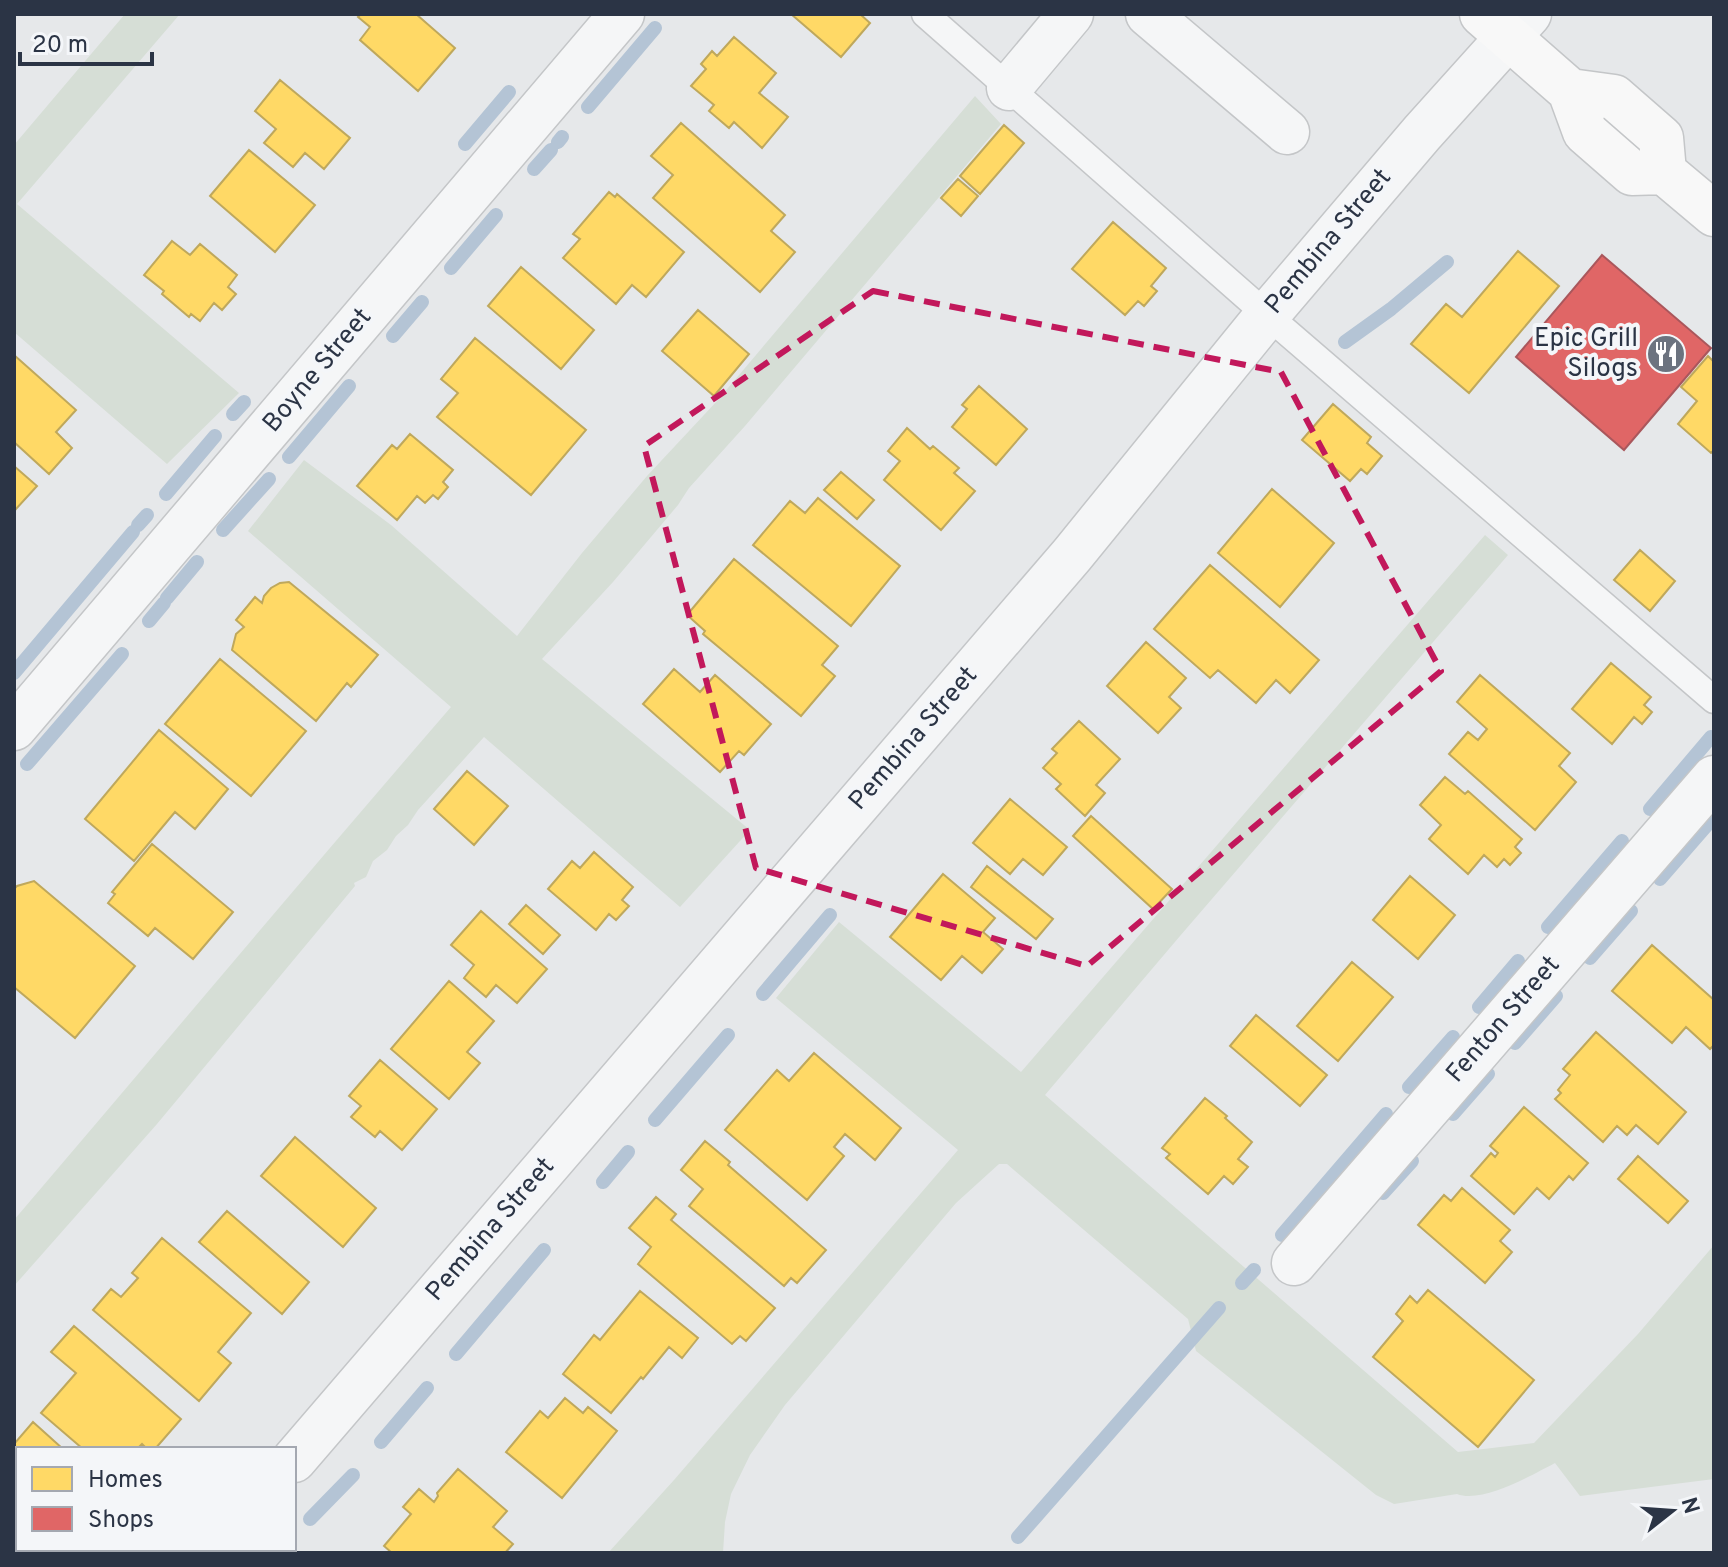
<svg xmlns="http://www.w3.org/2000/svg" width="1728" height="1567" viewBox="0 0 1728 1567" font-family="Overpass,sans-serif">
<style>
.green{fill:#d6ded6}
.homes{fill:#ffd966;stroke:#bfa85c;stroke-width:2}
.shops{fill:#e06666;stroke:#aa575c;stroke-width:2}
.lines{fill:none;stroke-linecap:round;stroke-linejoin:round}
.stream{stroke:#b4c4d5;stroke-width:14}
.lane-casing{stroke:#c4c6c8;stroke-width:29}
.street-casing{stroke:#c4c6c8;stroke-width:47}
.secondary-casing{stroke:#c4c6c8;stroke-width:47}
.lane{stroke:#f5f6f7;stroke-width:26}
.street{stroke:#f5f6f7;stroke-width:44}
.secondary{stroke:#f8f8f8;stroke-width:44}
.marked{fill:none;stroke:#c2185b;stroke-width:6;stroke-dasharray:16 10;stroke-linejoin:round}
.labels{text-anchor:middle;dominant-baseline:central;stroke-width:8;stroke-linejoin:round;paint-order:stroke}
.street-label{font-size:26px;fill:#2b3445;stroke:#f4f6f9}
.poi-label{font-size:26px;fill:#2b3445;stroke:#f4f6f9;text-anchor:end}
</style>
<rect width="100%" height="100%" fill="#e6e8ea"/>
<!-- green -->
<path class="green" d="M125,14H180L17,204L239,393L167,464L14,332V145Z
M975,96L1001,124L745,426L689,488L678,505L613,582L542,659L750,830L680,907L484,737L418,810L408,825L396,836L387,850L373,861L366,877L354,883L355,886L157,1124L14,1286V1220C160,1049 304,877 451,707L248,531L304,460L391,525L517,636L582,553L647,476L717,401Z
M1485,535L1508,555L1180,936L1045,1095L1458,1452L1534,1443L1638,1334L1714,1245V1479L1580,1496L1555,1463C1532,1475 1482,1504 1457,1494L1394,1504L1376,1495L1196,1351L1188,1319L1007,1164H999L956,1203L785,1405L750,1455L731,1494L725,1522L723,1553H608L674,1480L958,1150L776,998L839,922L1021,1072Z"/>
<!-- homes -->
<path class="homes" d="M361,14H416L455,48L418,91L360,40L370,27L358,17Z
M791,14H860L870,23L841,57Z
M734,37L776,73L759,93L788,117L762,148L734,122L729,128L709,111L714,105L691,86L706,69L701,64L712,51L717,56Z
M280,80L350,138L324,169L305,153L293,167L264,143L276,129L255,111Z
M681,123L785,215L771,231L795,252L760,292L653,198L673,175L651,156Z
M1004,125L1024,143L980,194L960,176Z
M249,150L315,205L275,252L210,196Z
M958,179L978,196L961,216L941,198Z
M609,192L615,197L617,194L684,252L646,297L632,285L616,304L563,258L580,239L573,234Z
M1113,222L1166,268L1151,286L1157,291L1144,306L1138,301L1125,315L1072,269Z
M172,241L190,255L200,244L237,275L228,287L236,294L222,310L214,303L200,321L191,314L189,317L162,294L164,291L144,275Z
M1518,251L1559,286L1469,393L1411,344L1446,304L1462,317Z
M521,267L594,330L561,369L488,306Z
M698,310L749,354L714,396L662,351Z
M475,338L586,430L531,495L437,417L458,393L441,379Z
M14,355L76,410L56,432L72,448L49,474L14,442Z
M1708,356L1714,362V450L1711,453L1678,424L1697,401L1681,387Z
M979,386L1027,429L996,465L952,427L967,409L962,405Z
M1333,404L1371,437L1367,443L1382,456L1367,474L1361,469L1350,481L1302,440Z
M907,428L930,449L933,446L959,468L954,473L975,491L941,530L884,480L900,461L888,451Z
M410,434L453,470L443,482L448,487L438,499L433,495L425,503L417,496L397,520L357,486L392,445L397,449Z
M14,466L37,486L16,509L14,507Z
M841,472L874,500L857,519L824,490Z
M1272,489L1334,543L1280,607L1218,553Z
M818,498L900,566L851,626L753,545L790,501L805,513Z
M1640,550L1675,581L1650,611L1614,580Z
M734,559L838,646L822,665L835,676L801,716L703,634L705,631L687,615Z
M1210,565L1319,660L1290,693L1276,680L1256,703L1218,670L1210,678L1154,629Z
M289,582L378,655L351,687L347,683L316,721L232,650L236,634L244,627L236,620L255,597L262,603L264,596L271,588L280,583Z
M1146,642L1186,678L1169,697L1181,708L1158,733L1107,686Z
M220,659L306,731L251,796L165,724Z
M1611,663L1651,697L1644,705L1652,712L1642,724L1634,717L1612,744L1572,709Z
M674,669L700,692L715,675L771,724L744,755L739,751L720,772L643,704Z
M1480,675L1570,753L1559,766L1576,782L1535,830L1449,754L1468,732L1478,740L1487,729L1457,702Z
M1079,721L1120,759L1096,785L1105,793L1085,816L1056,789L1061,784L1043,768L1057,753L1052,749Z
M159,730L228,789L195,829L175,812L134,861L85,819Z
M467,771L508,806L474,845L434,809Z
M1445,777L1465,794L1468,791L1522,839L1515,847L1521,853L1510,865L1504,859L1497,867L1484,855L1468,874L1429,839L1441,825L1420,805Z
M1010,799L1067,847L1043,875L1023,859L1010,874L973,843Z
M1091,816L1172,889L1153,909L1073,836Z
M152,844L233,912L193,959L155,928L148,936L108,903L115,894L112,892Z
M594,852L633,887L622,900L629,906L616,920L609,914L596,930L548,889L572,861L580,868Z
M987,866L1053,919L1036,939L971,887Z
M943,874L995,918L983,932L1003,949L982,973L962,956L941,980L890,937Z
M1410,876L1455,915L1418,959L1373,920Z
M34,881L135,966L75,1038L14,987V889L17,886Z
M526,905L560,935L543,954L509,924Z
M481,911L547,969L517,1003L496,985L486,997L464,978L474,965L451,945Z
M1652,945L1714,1000V1045L1710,1049L1686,1027L1672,1043L1612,991Z
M1352,962L1393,997L1338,1061L1297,1026Z
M449,981L494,1021L467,1052L480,1063L449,1099L391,1049Z
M1256,1015L1327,1075L1300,1106L1230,1046Z
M1596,1032L1686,1112L1658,1144L1636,1125L1627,1135L1617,1126L1603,1142L1555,1099L1561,1093L1558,1090L1570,1075L1563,1069Z
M814,1053L901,1128L875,1160L845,1134L834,1147L844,1156L807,1200L725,1130L777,1070L789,1081Z
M380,1060L437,1109L402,1150L380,1131L375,1137L351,1117L361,1106L349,1096Z
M1205,1098L1227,1116L1225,1118L1252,1142L1238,1159L1248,1167L1233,1184L1224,1176L1208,1194L1166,1158L1170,1154L1162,1148Z
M1524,1107L1588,1163L1573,1180L1569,1176L1549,1199L1537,1188L1514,1214L1471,1176L1491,1153L1495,1157L1498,1153L1490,1146Z
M295,1137L376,1208L343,1247L261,1176Z
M705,1141L730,1162L728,1165L826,1250L797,1283L791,1278L784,1286L689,1206L703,1189L681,1170Z
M1638,1156L1688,1201L1668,1223L1618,1179Z
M1462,1188L1510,1230L1500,1241L1512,1252L1485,1283L1418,1225L1444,1195L1451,1201Z
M656,1197L676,1214L671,1220L775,1308L746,1341L740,1336L732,1344L638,1264L651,1247L629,1228Z
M227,1211L309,1282L282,1314L199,1242Z
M162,1238L251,1313L218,1352L231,1363L199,1401L93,1310L111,1289L121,1297L138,1278L132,1273Z
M1428,1290L1534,1380L1478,1447L1373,1357L1403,1321L1396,1314L1410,1296L1417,1303Z
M640,1291L698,1338L682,1358L669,1347L643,1379L641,1377L611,1413L563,1374L594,1335L600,1340Z
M74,1326L181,1419L155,1449H147L142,1444L137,1449H83L41,1413L76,1373L51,1352Z
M565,1398L583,1413L588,1407L617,1431L562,1498L506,1452L540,1411L548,1418Z
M33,1422L63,1449H18V1525L14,1522V1463L18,1459L14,1455V1444Z
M458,1469L507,1511L493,1527L513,1544L505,1553H392L384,1546L411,1514L403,1507L419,1489L434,1502L438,1496L437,1493Z"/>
<!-- shops -->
<path class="shops" d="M1602,255L1711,348L1624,450L1516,357Z"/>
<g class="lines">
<!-- stream -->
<path class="stream" d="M588,107L655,28
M558,142L562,137
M465,144L509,92
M534,169L551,150
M451,268L496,215
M393,336L422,302
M1345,342L1391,309L1447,262
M233,414L244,402
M289,457L349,386
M166,494L215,436
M138,525L147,515
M223,530L269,479
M167,598L197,562
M149,621L164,603
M14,673L133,532
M27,764L122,654
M1650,809L1711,737
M1660,879L1714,817
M1548,927L1622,841
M1590,958L1631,911
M763,994L830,915
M1479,1007L1518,961
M1515,1043L1556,996
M1409,1087L1453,1037
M1453,1114L1488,1074
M655,1120L728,1035
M603,1182L628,1152
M1383,1193L1412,1161
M1282,1235L1386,1114
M1242,1283L1254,1270
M456,1354L544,1250
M381,1442L427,1388
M310,1519L353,1475
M1018,1537L1219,1308"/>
<!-- lane casing -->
<g class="lane-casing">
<path id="lane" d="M925,14L1267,315L1714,700"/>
</g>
<!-- street casing -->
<g class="street-casing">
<path id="street" d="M1148,14L1287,132
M1009,88L1071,14
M14,728L622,14
M1294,1263L1714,778
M294,1460L1072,555L1267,315L1422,133L1529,14
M214,1553L218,1549"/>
</g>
<!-- secondary casing -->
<g class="secondary-casing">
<path id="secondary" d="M1482,14L1570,91L1585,132L1632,173L1664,172L1714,214
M1570,91L1614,97L1661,138L1664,172"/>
</g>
<!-- lane -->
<use href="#lane" class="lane"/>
<!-- street -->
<use href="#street" class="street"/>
<!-- secondary -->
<use href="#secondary" class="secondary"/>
</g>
<!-- marked area -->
<path class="marked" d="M873,291L1281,372L1441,671L1087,966L756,868L644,446Z"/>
<!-- icons -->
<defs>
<g id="restaurant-disc" transform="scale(2)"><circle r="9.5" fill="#6c737f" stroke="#f4f6f9"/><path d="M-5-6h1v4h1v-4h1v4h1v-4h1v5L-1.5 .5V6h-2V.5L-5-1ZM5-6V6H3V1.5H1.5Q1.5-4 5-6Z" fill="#fff"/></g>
</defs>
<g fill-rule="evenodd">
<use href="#restaurant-disc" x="1666" y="354"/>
</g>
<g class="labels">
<!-- street labels -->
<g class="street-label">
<text transform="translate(1329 242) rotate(-50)">Pembina Street</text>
<text transform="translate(318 371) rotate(-50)">Boyne Street</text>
<text transform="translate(914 739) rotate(-49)">Pembina Street</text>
<text transform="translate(1504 1020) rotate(-49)">Fenton Street</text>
<text transform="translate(491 1230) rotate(-49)">Pembina Street</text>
</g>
<!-- poi labels -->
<g class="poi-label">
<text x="1638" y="339">Epic Grill<tspan x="1638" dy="30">Silogs</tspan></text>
</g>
</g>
<!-- border -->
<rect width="1728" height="1567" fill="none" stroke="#2b3445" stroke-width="32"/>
<!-- legend -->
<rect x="16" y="1447" width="280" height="104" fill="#f4f6f9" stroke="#a4a8b1" stroke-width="2"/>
<rect x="32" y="1467" width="40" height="24" fill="#ffd966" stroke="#a4a8b1" stroke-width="2"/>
<text x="88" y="1487" font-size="24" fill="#2b3445">Homes</text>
<rect x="32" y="1507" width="40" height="24" fill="#e06666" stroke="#a4a8b1" stroke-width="2"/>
<text x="88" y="1527" font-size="24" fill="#2b3445">Shops</text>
<!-- north arrow -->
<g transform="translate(1672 1511) rotate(73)" stroke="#f4f6f9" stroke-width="6" paint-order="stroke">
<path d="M0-6L14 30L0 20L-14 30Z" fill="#2b3445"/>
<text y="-12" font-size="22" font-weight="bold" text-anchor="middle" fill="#2b3445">N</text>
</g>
<!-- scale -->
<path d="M20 52v12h132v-12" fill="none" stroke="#2b3445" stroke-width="4"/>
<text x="32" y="52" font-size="24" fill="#2b3445" stroke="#f4f6f9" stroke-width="6" paint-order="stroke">20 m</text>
</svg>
